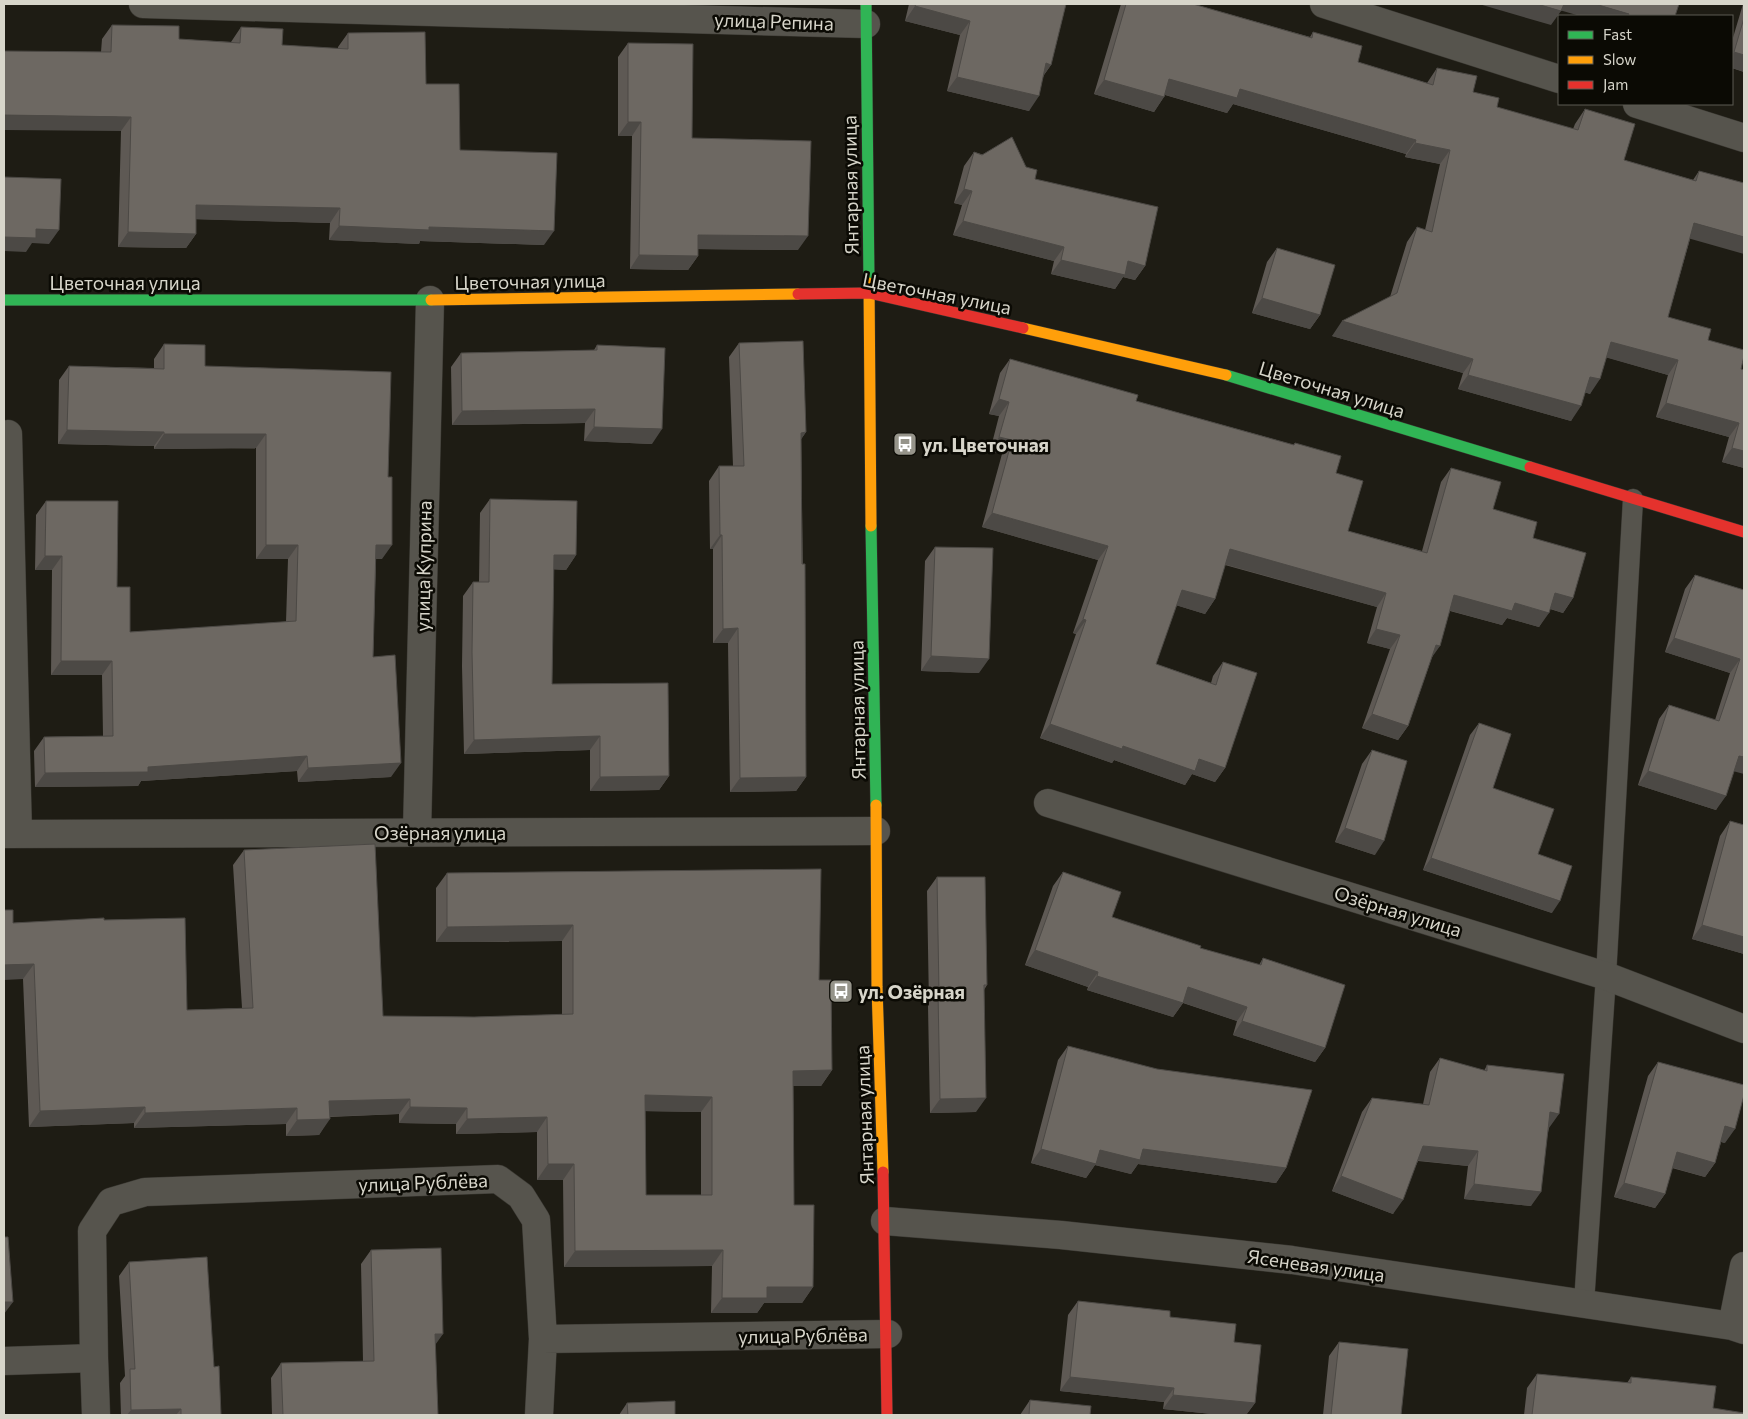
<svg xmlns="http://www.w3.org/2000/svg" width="1748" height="1419" viewBox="0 0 1748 1419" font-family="Commissioner,sans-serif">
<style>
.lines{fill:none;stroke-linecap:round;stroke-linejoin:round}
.lane-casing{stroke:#393731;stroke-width:21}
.street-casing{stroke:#393731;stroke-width:29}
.fast-casing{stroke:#393731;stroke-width:12}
.slow-casing{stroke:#393731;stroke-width:12}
.jam-casing{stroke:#393731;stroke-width:12}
.lane{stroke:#56544d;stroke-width:20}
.street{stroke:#56544d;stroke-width:28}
.fast{stroke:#30b455;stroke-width:11}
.slow{stroke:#ff9f0a;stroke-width:11}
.jam{stroke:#e5322d;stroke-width:11}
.wall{fill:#5e5954;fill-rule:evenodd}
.shaded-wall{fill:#4c4945}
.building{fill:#6d6862;stroke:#4c4945;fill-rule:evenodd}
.labels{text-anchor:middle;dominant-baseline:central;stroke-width:5;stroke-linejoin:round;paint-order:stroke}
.street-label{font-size:19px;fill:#d7d5ca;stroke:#0b0a04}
.poi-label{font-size:19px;font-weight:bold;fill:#d7d5ca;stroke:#0b0a04;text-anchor:start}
</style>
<rect width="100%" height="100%" fill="#1e1c14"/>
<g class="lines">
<!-- lane casing -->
<g class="lane-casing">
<path id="lane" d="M1584,1303L1606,976L1633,499"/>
</g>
<!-- street casing -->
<g class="street-casing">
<path id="street" d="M143,4L866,24
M1324,4L1559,79
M1637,104L1744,138
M8,434L18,834
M1048,803L1606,976L1744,1029
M417,832L430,300
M4,834L876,831
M885,1221L1061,1235L1292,1260L1732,1326L1744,1330
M1732,1326L1744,1266
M94,1358L96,1415
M4,1361L94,1358L92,1231L111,1202L145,1192L498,1179L521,1196L536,1220L543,1339L888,1334
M539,1415L543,1339"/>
</g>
<!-- fast casing -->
<g class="fast-casing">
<path id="fast" d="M866,4L869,283
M4,300H431
M1226,375L1530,467
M871,526L876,805"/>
</g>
<!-- slow casing -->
<g class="slow-casing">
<path id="slow" d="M869,283L871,526
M431,300L798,294
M1023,328L1226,375
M876,805L877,987L883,1172"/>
</g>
<!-- jam casing -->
<g class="jam-casing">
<path id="jam" d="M798,294L869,293L1023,328
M1530,467L1744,532
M883,1172L887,1415"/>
</g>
<!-- lane -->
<use href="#lane" class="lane"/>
<!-- street -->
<use href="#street" class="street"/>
<!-- fast -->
<use href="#fast" class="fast"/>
<!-- slow -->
<use href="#slow" class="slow"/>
<!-- jam -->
<use href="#jam" class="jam"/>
</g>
<!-- wall -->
<path class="wall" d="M909,4H1066L1051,65L1044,75L1029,111L947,91L960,35L905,21Z
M1121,4H1193L1310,37L1313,32L1358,62L1427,83L1437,68L1473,92L1497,107L1573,129L1575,124L1585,109L1624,160L1693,180L1699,171L1690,239L1668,317L1708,340L1741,369L1744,370V468L1722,462L1729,437L1656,417L1668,375L1606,357L1590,394L1585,392L1571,421L1458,389L1463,373L1332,336L1390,297L1407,242L1417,227L1425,230L1440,164L1405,157L1406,154L1233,104L1227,113L1165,95L1154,112L1094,94Z
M1743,4H1744V72L1732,68V41Z
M112,25L179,39L231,42L241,27L282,45L338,49V47L348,33L426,84L460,150L544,245L420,241L419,244L329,240L330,223L196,219V234L186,248L118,247L121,131L101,52L102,39Z
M628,43L692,138L798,250L698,249V256L688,270L630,269L632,136H618V57Z
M974,152L1026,167L1035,179L1145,266L1135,280L1123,277L1115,289L1051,274L1054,261L953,235L962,205L954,203L964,166Z
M1277,248L1320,315L1310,329L1252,313L1267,262Z
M739,343L806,432L801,439L806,777L796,791L730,792L728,643H713V549H710L709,481L719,466H733L729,357Z
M164,344L205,366L382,559H376L373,657L391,777L298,782L297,771L141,781L138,786L35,787L34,751L44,737L103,736L102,675H51L52,570H35L36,515L46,501L117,587L130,632L286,622L288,559H256V448L154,449V446L58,444L59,380L69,366L154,368V359Z
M597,345L652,444L584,441L585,423L452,425L451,367L461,353L594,350Z
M1010,359L1136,401L1294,445L1295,443L1336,473L1348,531L1422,551L1441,482L1451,468L1493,509L1533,538L1573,598L1563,613L1550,609L1539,627L1507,618L1502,625L1450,611L1432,657L1408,726L1398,740L1362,728L1390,649L1367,643L1377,607L1225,565L1215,599L1205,614L1176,605L1156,664L1211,683L1213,676L1223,662L1225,768L1215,782L1192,774L1185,785L1114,760L1112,763L1040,738L1076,634L1073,633L1098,560L982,527L1002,454L990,451L999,416L989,414L1000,373Z
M490,499L576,555L566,570L553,569L552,684L669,776L659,790L590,791V750L464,754L462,666L463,596L473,582H479L480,513Z
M935,547L979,673L921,671L925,561Z
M1695,575L1744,590L1734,771L1716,810L1638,785L1659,719L1669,705L1715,720L1730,673L1665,652L1685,589Z
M1479,723L1493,788L1538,854L1552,913L1423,870L1470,735Z
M1372,750L1375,855L1335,842L1362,764Z
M1730,821L1744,954L1692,939L1720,836Z
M244,850L383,1016L474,1017L562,1015V941L436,942V888L447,873L819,980L832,1070L821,1086H793L794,1205L813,1287L802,1303H764L757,1313H711L712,1266L564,1267L563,1180H537V1132L456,1134V1124L399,1123V1114L330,1117L319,1135L286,1136V1124L134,1128V1123L29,1127L23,979L13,923L104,920L187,1010L242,1008L233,865ZM645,1111L701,1112V1195H646Z
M1063,872L1112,917L1200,948L1259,965L1263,958L1325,1048L1315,1062L1233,1035L1237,1021L1183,1003L1173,1017L1087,990L1088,987L1025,965L1053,886Z
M937,877L987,985L984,990L976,1112L930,1113L928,1006L929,1005L927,891Z
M1068,1046L1286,1168L1276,1183L1138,1164L1131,1174L1095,1165L1086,1178L1031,1163L1058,1060Z
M1440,1058L1484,1071L1487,1065L1549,1128L1531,1206L1464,1199L1468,1166L1418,1161L1393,1214L1332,1191L1362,1112L1372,1098L1423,1104L1430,1072Z
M1658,1062L1725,1143L1721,1142L1715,1163L1705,1177L1672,1168L1665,1194L1655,1208L1614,1197L1648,1076Z
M371,1250L435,1345L438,1415H272L271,1378L281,1363L363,1361L361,1264Z
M129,1262L214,1367L221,1415H121L120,1383L125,1376L119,1276Z
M1078,1301L1170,1317L1234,1342L1255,1403L1246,1415H1222L1163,1409L1164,1402L1060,1391L1068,1315Z
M1339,1342L1401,1415H1323L1329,1356Z
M1537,1374L1627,1383L1631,1377L1713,1408L1744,1415H1524L1527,1388Z
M1030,1400L1090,1415H1020Z
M627,1403L628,1415H619Z"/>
<!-- shaded-wall -->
<path class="shaded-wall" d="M1479,4H1537L1561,11L1551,25Z
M1560,4H1595L1629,14L1627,16H1580L1556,9Z
M915,6L970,21L960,35L905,21Z
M1734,52L1744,55V72L1732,68V55Z
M1046,63L1051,65L1041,79Z
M957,77L1039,96L1029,111L947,91Z
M1169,79L1240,89L1416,140L1406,154L1233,104L1227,113L1159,93Z
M1104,80L1164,97L1154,112L1094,94Z
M4,115L131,117L121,131L4,130Z
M628,122H641L632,136H618Z
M1415,143L1450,150L1440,164L1405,157Z
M964,189L972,191L962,205L954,203Z
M196,205L340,208L330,223L186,219Z
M963,221L1064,247L1054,261L953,235Z
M1694,223L1744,237V254L1684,237Z
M339,226L429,227L554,231L544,245L420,241L419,244L329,240Z
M36,229L59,230L49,244L32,243L26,252L4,251V237Z
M128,232L196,234L186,248L118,247Z
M698,235L808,236L798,250L688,249Z
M639,255L698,256L688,270L630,269Z
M1061,260L1128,261L1145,266L1135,280L1123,277L1115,289L1051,274Z
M1262,298L1320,315L1310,329L1252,313Z
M1342,321L1473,359L1463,373L1332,336Z
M1611,342L1678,360L1668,375L1601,356Z
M1468,375L1581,406L1571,421L1458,389Z
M1590,377L1600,379L1590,394L1580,391Z
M999,399L1009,402L999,416L989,414Z
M1666,403L1739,423L1729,437L1656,417Z
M595,409L585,423L452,425L462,411Z
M594,427L662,429L652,444L584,441Z
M67,430L164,432L154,446L58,444Z
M806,432L796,447L801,433Z
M164,434H266L256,448L154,449Z
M999,437L1012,440L1002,454L990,451Z
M1732,448L1744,451V468L1722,462Z
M992,513L1108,546L1098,560L982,527Z
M720,535H722L713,549H710Z
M266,545H298L288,559H256Z
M376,545H392L382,559H366Z
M1230,549L1386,593L1377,607L1220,563Z
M554,555H576L566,570L544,569Z
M45,556H62L52,570H35Z
M1182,590L1215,599L1205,614L1172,604Z
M1555,593L1573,598L1563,613L1545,607Z
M1454,595L1515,603L1549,613L1539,627L1507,618L1502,625L1444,609Z
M1083,619L1086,620L1076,634L1073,633Z
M738,628L728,643H713L723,629Z
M1376,629L1400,635L1390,649L1367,643Z
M1674,638L1740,659L1730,673L1665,652Z
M1436,645L1440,646L1430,660Z
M931,656L989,659L979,673L921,671Z
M61,661H112L102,675H51Z
M1372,714L1408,726L1398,740L1362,728Z
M1050,724L1123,746L1199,759L1225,768L1215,782L1192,774L1185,785L1114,760L1112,763L1040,738Z
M600,736L590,750L464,754L474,740Z
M307,756L297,771L141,781L138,786L35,787L45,773Z
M1739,756L1744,757V774L1729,770Z
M401,763L391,777L298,782L308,768Z
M1648,771L1726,796L1716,810L1638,785Z
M669,776L659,790L590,791L600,777Z
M806,777L796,791L730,792L740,778Z
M1345,828L1384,841L1375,855L1335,842Z
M1431,858L1560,901L1552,913L1423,870Z
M573,925L562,941L436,942L447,927Z
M1702,925L1744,937V954L1692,939Z
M1035,950L1098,972L1088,987L1025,965Z
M34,964L23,979L4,980V965Z
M1097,976L1183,1003L1173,1017L1087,990Z
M1188,987L1247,1007L1237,1021L1178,1001Z
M1242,1021L1325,1048L1315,1062L1233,1035Z
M832,1070L821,1086H782L793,1071Z
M645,1095L712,1097L701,1112L634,1111Z
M986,1098L976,1112L930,1113L940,1099Z
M410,1099L399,1114L318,1117L329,1101Z
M145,1107L134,1123L29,1127L40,1111Z
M410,1107L467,1108L456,1124L399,1123Z
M297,1108L286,1124L134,1128L145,1113Z
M1550,1112L1559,1114L1549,1128L1540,1127Z
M547,1117L537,1132L456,1134L467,1119Z
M330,1119L319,1135L286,1136L297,1120Z
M1725,1126L1735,1129L1725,1143L1715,1140Z
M1423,1146L1478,1151L1468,1166L1414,1160Z
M1041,1149L1100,1150L1143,1149L1286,1168L1276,1183L1138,1164L1131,1174L1095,1165L1086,1178L1031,1163Z
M1677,1152L1715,1163L1705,1177L1667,1166Z
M548,1164H574L563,1180H537Z
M1341,1176L1403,1200L1393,1214L1332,1191Z
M1624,1183L1665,1194L1655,1208L1614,1197Z
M1474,1184L1541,1192L1531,1206L1464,1199Z
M723,1250L712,1266L564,1267L575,1251Z
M767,1287H813L802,1303H764L757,1313H711L722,1298Z
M4,1302H13L4,1314Z
M435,1334H443L433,1348Z
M1070,1377L1174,1388L1164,1402L1060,1391Z
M1173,1395L1255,1403L1246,1415H1222L1163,1409Z
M181,1409L176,1415H127L131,1410Z"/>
<!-- building -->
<path class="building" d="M916,4H1066L1051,65L1046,63L1039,96L957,77L970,21L915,6Z
M1126,4H1193L1312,38L1313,32L1362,46L1358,62L1433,85L1437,68L1477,76L1473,92L1499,98L1497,107L1578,130L1585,109L1635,124L1624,160L1696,181L1699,171L1744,183V237L1694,223L1668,317L1711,329L1708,340L1744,350V356L1741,369L1744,370V451L1732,448L1739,423L1666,403L1678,360L1611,342L1600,379L1590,377L1581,406L1468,375L1473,359L1342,321L1397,293L1417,227L1432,232L1450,150L1415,143L1416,140L1240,89L1237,98L1169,79L1164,97L1104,80Z
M1537,4H1564L1561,11Z
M1595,4H1679L1675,16H1628L1629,14Z
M1744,18V55L1734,52Z
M112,25L179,26V39L240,43L241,27L283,29L282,45L348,49V33L425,32L426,84H459L460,150L557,153L554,231L429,227V230L339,226L340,208L196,205V234L128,232L131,117L4,115V51L111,52Z
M628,43L693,44L692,138L811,141L808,236L698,235V256L639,255L641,122H628Z
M1012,137L1026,167L1037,170L1035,179L1158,207L1145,266L1128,261L1125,275L1061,260L1064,247L963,221L972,191L964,189L974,152L982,155Z
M4,177L61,179L59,230L36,229V238L4,237Z
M1277,248L1335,265L1320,315L1262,298Z
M803,341L806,432L801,433L802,564H805L806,777L740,778L738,628L723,629L722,535H720L719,466H744L739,343Z
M164,344L205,345V366L391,372L388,477H392V545H376L373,657L395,655L401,763L308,768L307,756L148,767V772L45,773L44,737L113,736L112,661H61L62,556H45L46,501H118L117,587H130V632L296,621L298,545H266V434H164V432L67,430L69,366L164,369Z
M597,345L665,348L662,429L594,427L595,409L462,411L461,353L597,350Z
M1010,359L1138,395L1136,401L1294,445L1295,443L1341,456L1336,473L1363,481L1348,531L1427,553L1451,468L1501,482L1493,509L1537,522L1533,538L1586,553L1573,598L1555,593L1549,613L1515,603L1512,611L1454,595L1440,646L1436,645L1408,726L1372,714L1400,635L1376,629L1386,593L1230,549L1215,599L1182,590L1156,664L1216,685L1223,662L1257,673L1225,768L1199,759L1195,771L1123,746L1122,749L1050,724L1086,620L1083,619L1108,546L992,513L1012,440L999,437L1009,402L999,399Z
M490,499L577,501L576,555H554L552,684L668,683L669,776L600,777V736L474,740L472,652L473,582H489Z
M935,547L993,548L989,659L931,656Z
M1695,575L1744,590V757L1739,756L1726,796L1648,771L1669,705L1719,721L1740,659L1674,638Z
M1479,723L1511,734L1493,788L1554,809L1538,854L1572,866L1560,901L1431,858Z
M1372,750L1407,761L1384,841L1345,828Z
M1730,821L1744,825V937L1702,925Z
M375,844L383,1016L474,1017L573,1014V925L447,927V873L821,869L819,980H831L832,1070L793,1071L794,1205H814L813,1287H767V1298H722L723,1250L575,1251L574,1164H548L547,1117L467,1119V1108L410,1107V1099L329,1101L330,1119L297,1120V1108L145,1113V1107L40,1111L34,964L4,965V910H13V923L104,918V920L185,918L187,1010L253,1008L244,850ZM645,1095L712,1097V1195H646Z
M1063,872L1121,892L1112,917L1201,946L1200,948L1261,965L1263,958L1345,985L1325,1048L1242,1021L1247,1007L1188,987L1183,1003L1097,976L1098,972L1035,950Z
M937,877H985L987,985H984L986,1098L940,1099L938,992H939Z
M1068,1046L1157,1069L1312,1090L1286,1168L1143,1149L1140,1160L1100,1150L1096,1164L1041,1149Z
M1440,1058L1487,1071V1065L1564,1074L1559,1114L1550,1112L1541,1192L1474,1184L1478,1151L1423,1146L1403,1200L1341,1176L1372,1098L1429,1105Z
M1658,1062L1744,1085V1095L1735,1129L1725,1126L1715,1163L1677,1152L1665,1194L1624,1183Z
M4,1237H8L13,1302H4Z
M441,1248L443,1334H435L438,1415H283L281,1363L374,1361L371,1250Z
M207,1257L214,1367L219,1366L221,1415H181V1409L131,1410L130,1369H135L129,1262Z
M1078,1301L1170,1311V1317L1236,1324L1234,1342L1261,1345L1255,1403L1173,1395L1174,1388L1070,1377Z
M1339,1342L1408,1349L1401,1415H1331Z
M1537,1374L1631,1383V1377L1716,1386L1713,1408L1744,1413V1415H1532Z
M1030,1400L1091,1406L1090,1415H1029Z
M675,1401V1415H628L627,1403Z"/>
<!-- icons -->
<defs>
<g id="bus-square" transform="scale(1.25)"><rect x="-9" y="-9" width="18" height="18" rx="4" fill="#96948a" stroke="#0b0a04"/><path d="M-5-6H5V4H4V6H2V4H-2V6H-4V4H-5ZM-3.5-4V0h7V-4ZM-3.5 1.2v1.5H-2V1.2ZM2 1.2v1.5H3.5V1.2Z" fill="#fff"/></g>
</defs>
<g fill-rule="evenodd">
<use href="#bus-square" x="905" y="444"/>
<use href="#bus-square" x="841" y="991"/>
</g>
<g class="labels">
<!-- street labels -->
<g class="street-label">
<text transform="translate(774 21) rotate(2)">улица Репина</text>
<text transform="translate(850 185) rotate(-91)">Янтарная улица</text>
<text transform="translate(530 281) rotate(-1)">Цветочная улица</text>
<text x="125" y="282">Цветочная улица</text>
<text transform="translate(937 293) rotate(11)">Цветочная улица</text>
<text transform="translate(1332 389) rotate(17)">Цветочная улица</text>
<text transform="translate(423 566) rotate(-89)">улица Куприна</text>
<text transform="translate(857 710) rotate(-91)">Янтарная улица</text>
<text x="440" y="832">Озёрная улица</text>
<text transform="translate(1398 911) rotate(17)">Озёрная улица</text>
<text transform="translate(864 1115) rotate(-92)">Янтарная улица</text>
<text transform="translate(423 1182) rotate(-2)">улица Рублёва</text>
<text transform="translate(1316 1265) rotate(8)">Ясеневая улица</text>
<text transform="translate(803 1335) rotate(-1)">улица Рублёва</text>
</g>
<!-- poi labels -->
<g class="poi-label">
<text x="922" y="444">ул. Цветочная</text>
<text x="858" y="991">ул. Озёрная</text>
</g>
</g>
<!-- border -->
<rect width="1748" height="1419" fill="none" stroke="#d7d5ca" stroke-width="10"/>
<!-- legend -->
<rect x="1558" y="15" width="175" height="90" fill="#0b0a04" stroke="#5d5b53"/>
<rect x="1568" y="31" width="25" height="8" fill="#30b455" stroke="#5d5b53"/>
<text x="1603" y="40" font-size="15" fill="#d7d5ca">Fast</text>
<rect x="1568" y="56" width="25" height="8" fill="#ff9f0a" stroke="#5d5b53"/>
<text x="1603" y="65" font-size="15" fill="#d7d5ca">Slow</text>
<rect x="1568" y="81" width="25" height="8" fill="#e5322d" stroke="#5d5b53"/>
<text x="1603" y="90" font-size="15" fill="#d7d5ca">Jam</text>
</svg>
